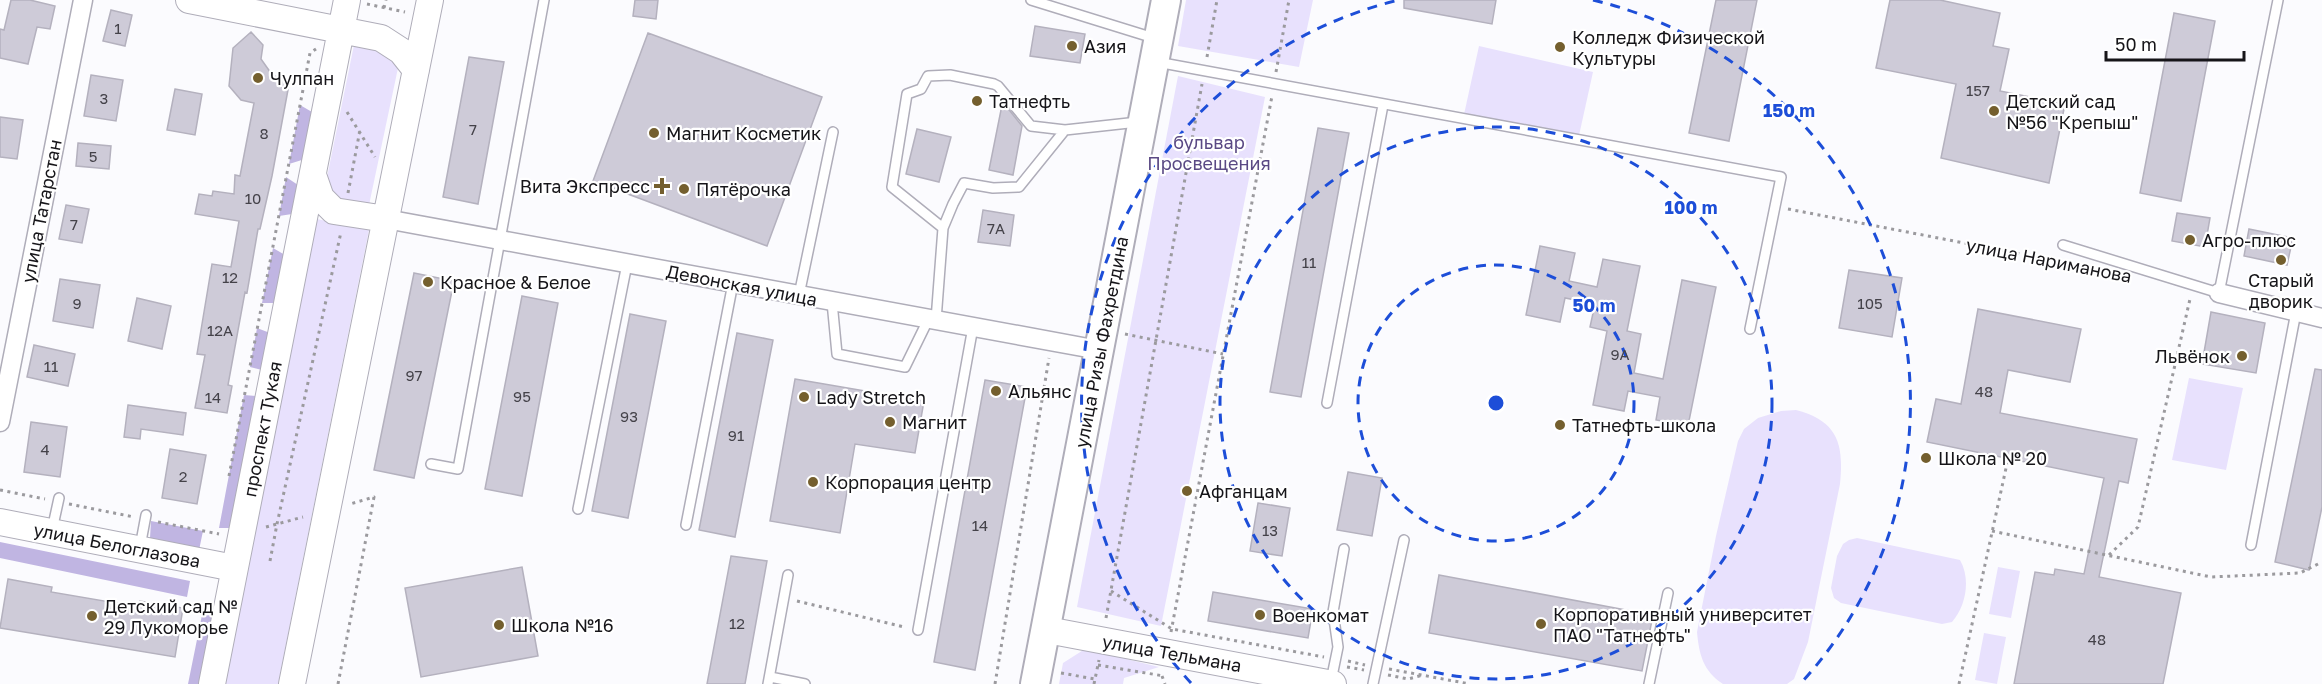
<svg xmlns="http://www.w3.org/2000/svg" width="2322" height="684" viewBox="0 0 2322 684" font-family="'Golos Text',sans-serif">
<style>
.green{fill:#e8e1fd}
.forest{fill:#c0b5e2}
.building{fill:#cecbd8;stroke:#b4b1be;stroke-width:1.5}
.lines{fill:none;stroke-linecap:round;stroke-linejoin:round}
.lane-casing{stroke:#afadb9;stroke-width:12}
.street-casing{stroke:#afadb9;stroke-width:21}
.secondary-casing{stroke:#afadb9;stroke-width:28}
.primary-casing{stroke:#afadb9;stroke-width:32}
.path{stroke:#9b9a9e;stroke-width:3;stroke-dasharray:3 4.5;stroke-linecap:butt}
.lane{stroke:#fff;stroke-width:9}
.street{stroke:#fff;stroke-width:18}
.secondary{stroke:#fff;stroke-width:26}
.primary{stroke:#fff;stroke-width:28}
.ring{fill:none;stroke:#1d4ed8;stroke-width:3;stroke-dasharray:10 8}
.poi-dot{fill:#745f2e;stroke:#fff;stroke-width:2}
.labels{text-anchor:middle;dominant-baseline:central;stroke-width:4.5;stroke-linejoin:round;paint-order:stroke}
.number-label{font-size:15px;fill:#444249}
.poi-label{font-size:18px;fill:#161519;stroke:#fff;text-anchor:start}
.park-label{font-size:18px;fill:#5a4984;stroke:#fff}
.street-label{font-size:18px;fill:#161519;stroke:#fff}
.centre{fill:#1d4ed8;stroke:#fff;stroke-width:3}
.ring-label{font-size:18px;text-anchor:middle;font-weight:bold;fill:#1d4ed8;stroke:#fff;stroke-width:4.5;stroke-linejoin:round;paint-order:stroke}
</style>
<rect width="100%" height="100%" fill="#fbfbfe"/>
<!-- green -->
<path class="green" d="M1186,0H1313L1299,67L1178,46Z
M355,40C373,47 387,52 398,68L369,205L334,197L325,187Z
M1479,46L1593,72L1578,140L1463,119Z
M1178,76L1265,97L1161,626L1077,607Z
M317,219L369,230L278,684H224Z
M2189,378L2243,388L2226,470L2172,460Z
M1796,410C1838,421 1844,444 1840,484L1808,642L1794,679L1787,684H1723C1703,671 1699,654 1697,632L1716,536L1738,441L1744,429L1758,418L1781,411Z
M1857,538L1960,560C1971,579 1966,606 1952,622L1942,624L1841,603L1834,598L1831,588L1837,556L1843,544L1849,540Z
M1998,567L2020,571L2011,618L1989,614Z
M1984,633L2006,637L1997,684L1975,680Z
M1085,649L1159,667L1124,678L1123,684H1059L1063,663Z"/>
<!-- forest -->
<path class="forest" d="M300,105L312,112L305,159L289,164Z
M286,177L298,185L292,214L279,216Z
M273,248L285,255L274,303H262Z
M257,328L270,333L262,370L250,367Z
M244,395L257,396L233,528H219Z
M151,521L203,531L198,555L152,545L150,538Z
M0,542L190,581L187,597L0,558Z
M204,605L215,608L199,684H188Z"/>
<!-- building -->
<path class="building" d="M11,0H30L55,6L50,29L37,27L28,64L0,58V29L4,30Z
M635,0H658L656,19L633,16Z
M1404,0H1496L1492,24L1404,8Z
M1716,0H1757L1729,141L1689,133Z
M1890,0H1940L2000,13L1993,46L2009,49L2000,91L2065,104L2049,183L1941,158L1956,84L1876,68Z
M111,10L132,15L125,46L103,41Z
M2174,13L2215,21L2181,201L2140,193Z
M1035,26L1085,34L1080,63L1030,56Z
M251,32L263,45L261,59L273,76L290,79L272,176L260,229H258L247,293L245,292L228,385L232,386L227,413L195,408L205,355L197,354L212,264L231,267L239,221L195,214L199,194L212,196L213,191L234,194L235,175L240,176L254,103L241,100L229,86L233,48Z
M648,33L822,97L767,246L593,181Z
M469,57L504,62L478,204L443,197Z
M91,75L123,80L116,121L84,116Z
M175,89L202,94L195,135L167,130Z
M1002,105L1006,106L1022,126L1013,175L989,170Z
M0,117L23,120L17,159L0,157Z
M1318,128L1349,133L1301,397L1270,392Z
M917,129L951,137L939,182L906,174Z
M78,143L111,146L109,169L76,166Z
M66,205L89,209L82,243L59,239Z
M983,210L1014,215L1010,246L978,242Z
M2177,213L2210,218L2205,247L2172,241Z
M2249,229L2293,238L2287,265L2244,256Z
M1540,246L1575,253L1569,281L1597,287L1603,259L1640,266L1627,331L1641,334L1634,373L1663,379L1682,280L1716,287L1688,426L1656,420L1660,397L1628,391L1624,411L1593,405L1607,331L1590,327L1595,304L1565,298L1560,322L1526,315Z
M1849,270L1902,278L1892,337L1839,328Z
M414,273L454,281L414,478L374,470Z
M60,279L100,285L93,328L53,321Z
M522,296L558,303L522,496L485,489Z
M137,298L171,306L162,349L128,341Z
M1978,309L2081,329L2070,382L2008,370L2000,413L2137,439L2128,483L2119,481L2099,577L2181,593L2163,684H2014L2035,572L2054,575L2055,569L2084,574L2104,478L1927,442L1936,399L1961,404Z
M2211,312L2265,323L2256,373L2202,364Z
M630,314L666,321L628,518L592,511Z
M737,333L773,340L735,537L699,530Z
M34,345L75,354L68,386L27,377Z
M2315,369L2322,370V507L2309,570L2275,562Z
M795,379L924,401L915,453L855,444L840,533L770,521Z
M985,380L1027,387L975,670L934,662Z
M128,405L186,413L183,435L141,429L140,439L124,437Z
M31,422L67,427L60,477L24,472Z
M170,449L206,455L197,504L162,498Z
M1348,472L1382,478L1372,536L1337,530Z
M1258,503L1290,508L1282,556L1250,551Z
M731,556L767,561L745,684H707Z
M522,567L538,656L421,677L405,588Z
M1439,575L1653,615L1642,671L1429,633Z
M8,579L52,587L51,592L139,607L140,601L183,608L175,657L0,628Z
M1213,592L1313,609L1308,638L1208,621Z"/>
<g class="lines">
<!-- lane casing -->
<g class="lane-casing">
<path id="lane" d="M1031,0L1157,39
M1157,62L1781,177L1750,329
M943,228L892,187L907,94L921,89L928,76L950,75L994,84L998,86L1031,126L1065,130
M2063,245L2219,293L2278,0
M799,295L833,132
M832,302L837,354L905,367L928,320
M936,320L943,228L953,204L964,183L993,188L1019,187L1065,130L1138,122
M1327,403L1383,105
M431,464L458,469L544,0
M578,509L627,264
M686,525L733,283
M52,530L59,498
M2251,545L2296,312
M140,547L146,515
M918,630L973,327
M770,677L805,684
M1331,681L1338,647L1333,612L1344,549
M768,684L788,575
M1373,684L1404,540
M1649,684L1668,593"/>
</g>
<!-- street casing -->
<g class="street-casing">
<path id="street" d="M386,219L1099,350
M2219,293L2322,318
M0,422L83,0"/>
</g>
<!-- secondary casing -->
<g class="secondary-casing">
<path id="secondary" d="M189,0L381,38L401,51L416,70
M313,175L321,198L334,211L386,219
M0,522L234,568
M1047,630L1333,684
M212,684L347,0
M292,684L430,0"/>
</g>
<!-- primary casing -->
<g class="primary-casing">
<path id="primary" d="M1035,684L1166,0"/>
</g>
<!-- path -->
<path class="path" d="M367,4L405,12
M384,8L386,0
M1207,57L1217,0
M1276,72L1289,0
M347,112L375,157
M348,193L360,130
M1788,209L2073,264
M1125,334L1223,354
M229,476L310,53L316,49
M0,490L45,499
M69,504L134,517
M158,522L219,534
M266,527L303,517
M1992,531L2211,577L2300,573L2322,562
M2109,555L2138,527L2190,299
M270,561L277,524L341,232
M1111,591L1172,629L1324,657
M797,601L904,627
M1106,618L1202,84
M1171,632L1272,96
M1348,661L1365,665
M1098,665L1164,676
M1347,667L1364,670
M1389,669L1470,684
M1061,673L1095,679
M1388,675L1408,679L1423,675
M1162,676L1165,684
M338,684L374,497L350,504
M995,684L1049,358
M1094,684L1099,660
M1959,684L2008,459"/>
<!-- lane -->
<use href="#lane" class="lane"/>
<!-- street -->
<use href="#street" class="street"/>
<!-- secondary -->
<use href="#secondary" class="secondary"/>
<!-- primary -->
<use href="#primary" class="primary"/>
</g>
<!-- distance rings -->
<g class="ring">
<circle cx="1496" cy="403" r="138"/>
<circle cx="1496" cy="403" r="276"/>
<path d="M1191 683A414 414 0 0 1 1399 0M1593 0A414 414 0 0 1 1801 683"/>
</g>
<!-- markers -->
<g class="poi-dot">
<circle cx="1072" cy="46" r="6"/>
<circle cx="1560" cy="47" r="6"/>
<circle cx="258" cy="78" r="6"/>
<circle cx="977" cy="101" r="6"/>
<circle cx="1994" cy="111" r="6"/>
<circle cx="654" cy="133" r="6"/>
<path d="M659 177h6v6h6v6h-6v6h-6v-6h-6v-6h6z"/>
<circle cx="684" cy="189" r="6"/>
<circle cx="2190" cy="240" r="6"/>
<circle cx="2281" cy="260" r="6"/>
<circle cx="428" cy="282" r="6"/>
<circle cx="2242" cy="356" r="6"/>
<circle cx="996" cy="391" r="6"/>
<circle cx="804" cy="397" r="6"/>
<circle cx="890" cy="422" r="6"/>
<circle cx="1560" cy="425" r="6"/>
<circle cx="1926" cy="458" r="6"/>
<circle cx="813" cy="482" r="6"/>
<circle cx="1187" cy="491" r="6"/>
<circle cx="1260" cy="615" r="6"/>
<circle cx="92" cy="616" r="6"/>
<circle cx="1541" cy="624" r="6"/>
<circle cx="499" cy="625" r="6"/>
</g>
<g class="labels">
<!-- number labels -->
<g class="number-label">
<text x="118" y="28">1</text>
<text x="1978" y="90">157</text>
<text x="104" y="98">3</text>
<text x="473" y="129">7</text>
<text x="264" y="133">8</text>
<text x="93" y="156">5</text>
<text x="253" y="198">10</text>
<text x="74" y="224">7</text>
<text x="996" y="228">7А</text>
<text x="1309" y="262">11</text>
<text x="230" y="277">12</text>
<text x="77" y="303">9</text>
<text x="1870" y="303">105</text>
<text x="220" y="330">12А</text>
<text x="1620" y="354">9А</text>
<text x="51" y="366">11</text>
<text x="414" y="375">97</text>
<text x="1984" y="391">48</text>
<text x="522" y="396">95</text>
<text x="213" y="397">14</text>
<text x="629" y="416">93</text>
<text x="736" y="435">91</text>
<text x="45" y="449">4</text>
<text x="183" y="476">2</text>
<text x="980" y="525">14</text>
<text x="1270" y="530">13</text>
<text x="737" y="623">12</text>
<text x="2097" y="639">48</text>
</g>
<!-- poi labels -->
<g class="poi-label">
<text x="1572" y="37">Колледж Физической<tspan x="1572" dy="21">Культуры</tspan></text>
<text x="1084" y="46">Азия</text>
<text x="270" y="78">Чулпан</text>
<text x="989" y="101">Татнефть</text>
<text x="2006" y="101">Детский сад<tspan x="2006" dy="21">№56 "Крепыш"</tspan></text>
<text x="666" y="133">Магнит Косметик</text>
<text x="650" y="186" text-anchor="end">Вита Экспресс</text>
<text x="696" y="189">Пятёрочка</text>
<text x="2202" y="240">Агро-плюс</text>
<text x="2281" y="280" text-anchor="middle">Старый<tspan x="2281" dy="21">дворик</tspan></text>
<text x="440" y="282">Красное &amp; Белое</text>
<text x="2230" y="356" text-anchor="end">Львёнок</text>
<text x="1008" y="391">Альянс</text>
<text x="816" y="397">Lady Stretch</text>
<text x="902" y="422">Магнит</text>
<text x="1572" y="425">Татнефть-школа</text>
<text x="1938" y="458">Школа № 20</text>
<text x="825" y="482">Корпорация центр</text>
<text x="1199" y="491">Афганцам</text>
<text x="104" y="606">Детский сад №<tspan x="104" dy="21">29 Лукоморье</tspan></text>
<text x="1553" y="614">Корпоративный университет<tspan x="1553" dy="21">ПАО "Татнефть"</tspan></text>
<text x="1272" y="615">Военкомат</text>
<text x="511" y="625">Школа №16</text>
</g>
<!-- park labels -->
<g class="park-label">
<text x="1209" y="142">бульвар<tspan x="1209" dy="21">Просвещения</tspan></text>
</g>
<!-- street labels -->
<g class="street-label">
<text transform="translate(41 211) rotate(-79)">улица Татарстан</text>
<text transform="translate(2049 260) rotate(11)">улица Нариманова</text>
<text transform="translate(742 285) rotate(11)">Девонская улица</text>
<text transform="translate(1101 342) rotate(-79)">улица Ризы Фахретдина</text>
<text transform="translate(262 429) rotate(-79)">проспект Тукая</text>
<text transform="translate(117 545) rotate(11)">улица Белоглазова</text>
<text transform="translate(1172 653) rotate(10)">улица Тельмана</text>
</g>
</g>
<circle cx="1496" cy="403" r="9" class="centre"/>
<g class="ring-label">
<text x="1789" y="117">150 m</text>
<text x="1691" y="214">100 m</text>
<text x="1594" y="312">50 m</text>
</g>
<!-- scale -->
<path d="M2106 51v9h138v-9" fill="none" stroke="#161519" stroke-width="3"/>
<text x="2115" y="51" font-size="18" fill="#161519" stroke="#ffffff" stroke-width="4.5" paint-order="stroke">50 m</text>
</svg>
